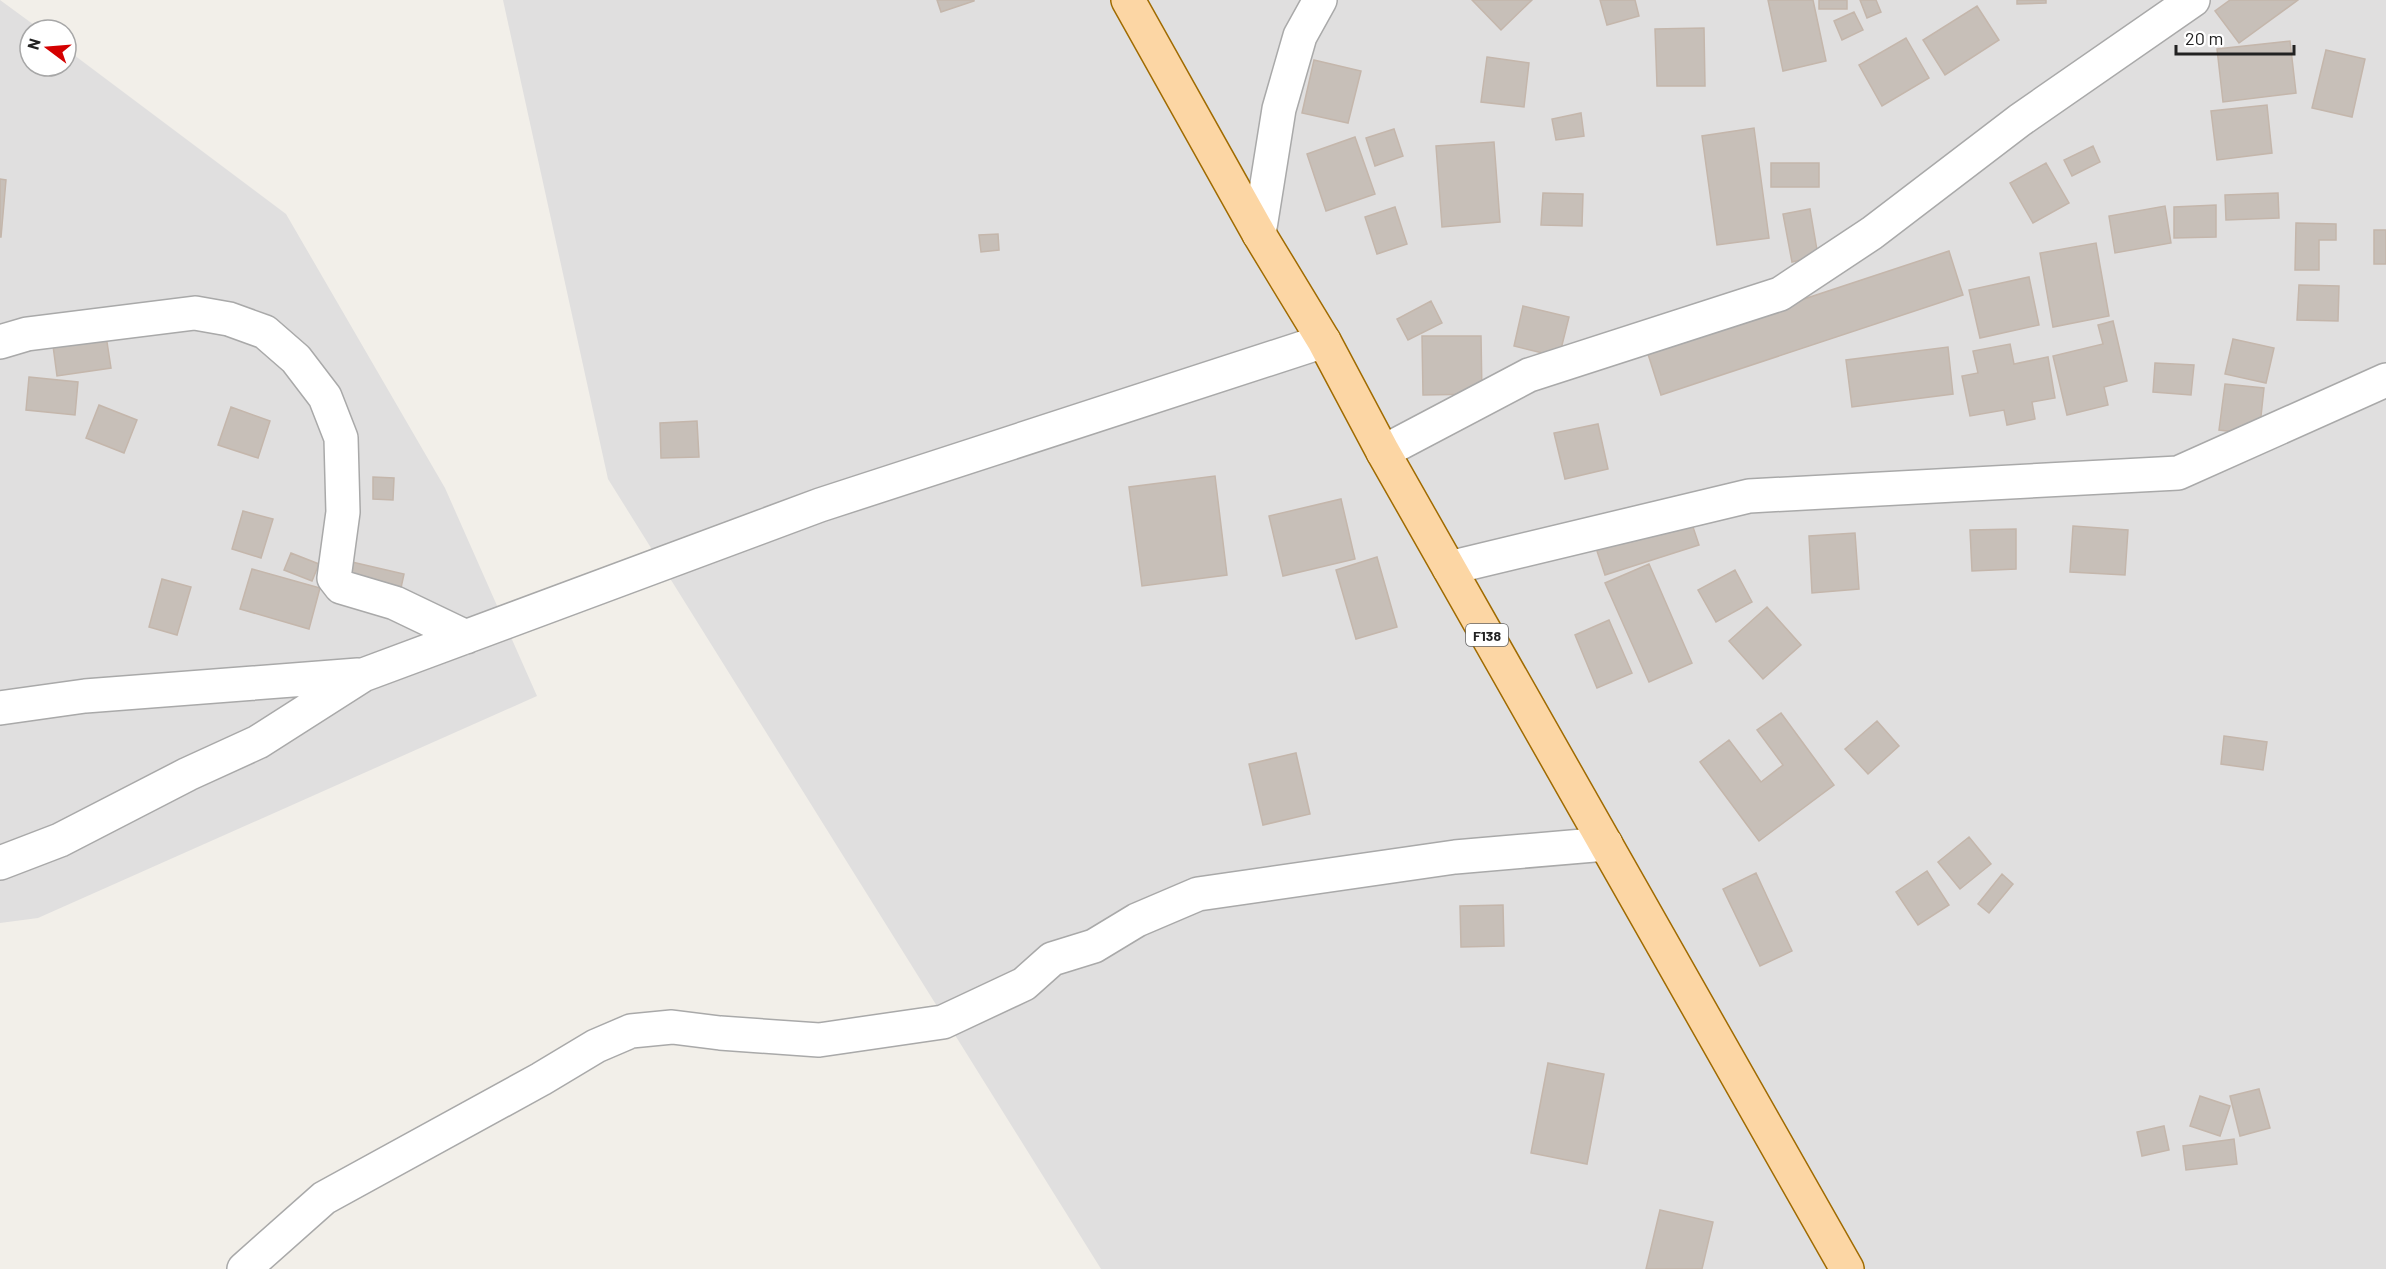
<svg xmlns="http://www.w3.org/2000/svg" width="2386" height="1269" viewBox="0 0 2386 1269" font-family="Barlow,sans-serif">
<style>
.residential{fill:#e0dfdf}
.building{fill:#c7bfb8;stroke:#c4b6ab;stroke-width:1.5}
.lines{fill:none;stroke-linecap:round;stroke-linejoin:round}
.minor-casing{stroke:#a9a9a9;stroke-width:36}
.primary-casing{stroke:#a06b00;stroke-width:36}
.minor{stroke:#fff;stroke-width:33}
.primary{stroke:#fcd6a4;stroke-width:33}
.labels{text-anchor:middle;dominant-baseline:central;stroke-width:6;stroke-linejoin:round;paint-order:stroke}
.shield{fill:#fff;stroke:#646464;stroke-width:1.5}
.shield-label{font-size:14px;font-weight:bold;fill:#222}
</style>
<rect width="100%" height="100%" fill="#f2efe9"/>
<!-- residential -->
<path class="residential" d="M0,0L41,30H30V66H66V49L286,214L445,488L537,696L38,918L0,923Z
M503,0H2386V1269H1101L608,479Z"/>
<!-- building -->
<path class="building" d="M937,0H974V1L941,12Z
M1472,0H1532L1501,30Z
M1600,0H1635L1639,16L1607,25Z
M1768,0H1813L1826,61L1783,71Z
M1819,0H1847V9H1819Z
M1860,0H1876L1881,12L1867,18Z
M2017,0H2046V3L2017,4Z
M2230,0H2298L2239,43L2215,11Z
M1977,6L1999,40L1945,75L1923,40Z
M1854,12L1863,30L1842,40L1834,21Z
M1704,28L1705,86H1657L1655,29Z
M1906,38L1929,78L1882,106L1859,65Z
M2290,41L2296,93L2223,102L2217,49Z
M2326,50L2365,59L2352,117L2312,108Z
M1487,57L1529,63L1524,107L1481,102Z
M1314,60L1361,71L1348,123L1302,113Z
M2267,105L2272,153L2217,160L2211,111Z
M1581,113L1584,136L1556,140L1552,119Z
M1754,128L1769,238L1717,245L1702,136Z
M1394,129L1403,156L1375,166L1366,138Z
M1355,137L1375,194L1326,211L1307,154Z
M1494,142L1500,222L1442,227L1436,146Z
M2093,146L2100,162L2072,176L2064,160Z
M1771,163H1819V187H1771Z
M2046,163L2069,203L2033,223L2010,183Z
M0,179L6,180L1,237H0Z
M1543,193L1583,194L1582,226L1541,225Z
M2278,193L2279,218L2226,220L2225,195Z
M2216,205V237L2174,238V207Z
M2165,206L2171,243L2115,253L2109,216Z
M1395,207L1407,244L1377,254L1365,217Z
M1810,209L1818,256L1792,262L1783,214Z
M2296,223L2336,224V240H2319V270H2295Z
M2374,230H2386V264H2374Z
M998,234L999,250L981,252L979,235Z
M2096,243L2109,316L2053,327L2040,253Z
M1949,251L1963,295L1661,395L1647,351Z
M2029,277L2039,325L1980,338L1969,290Z
M2299,285L2339,286L2338,321L2297,320Z
M1431,301L1442,323L1408,340L1397,319Z
M1523,306L1569,317L1559,357L1514,346Z
M2113,321L2127,381L2104,387L2108,405L2067,415L2053,356L2103,344L2098,325Z
M105,329L111,368L57,376L52,338Z
M1422,336H1481L1482,394L1423,395Z
M2233,339L2274,348L2266,383L2225,374Z
M2010,344L2014,364L2048,357L2055,398L2032,402L2035,419L2007,425L2004,410L1970,416L1962,376L1978,373L1973,351Z
M1948,347L1953,394L1852,407L1846,360Z
M2155,363L2194,365L2191,395L2153,392Z
M29,377L78,382L75,415L26,410Z
M2225,384L2264,388L2259,435L2219,430Z
M99,405L137,420L124,453L86,438Z
M231,407L270,421L258,458L218,445Z
M697,421L699,457L661,458L660,423Z
M1598,424L1608,469L1565,479L1554,433Z
M1215,476L1227,575L1142,586L1129,487Z
M373,477L394,478L393,500L373,499Z
M1341,499L1355,559L1283,576L1269,516Z
M243,511L273,519L261,558L232,549Z
M1689,515L1699,545L1605,575L1595,545Z
M2073,526L2128,530L2125,575L2070,572Z
M2016,529V569L1972,571L1970,530Z
M1855,533L1859,589L1812,593L1809,536Z
M291,553L319,564L312,581L284,570Z
M1377,557L1397,627L1356,639L1336,570Z
M352,562L404,574L399,597L347,585Z
M1649,564L1692,663L1649,682L1605,583Z
M252,569L320,588L309,629L240,609Z
M1735,570L1752,602L1716,622L1698,590Z
M162,579L191,587L177,635L149,627Z
M1767,607L1801,645L1763,679L1729,641Z
M1609,620L1632,673L1597,688L1575,635Z
M1781,713L1834,785L1759,841L1700,762L1729,740L1761,782L1783,765L1757,730Z
M1877,721L1899,746L1868,774L1845,749Z
M2224,736L2267,742L2263,770L2221,764Z
M1296,753L1310,814L1263,825L1249,764Z
M1969,837L1991,864L1960,889L1938,862Z
M1927,871L1949,905L1918,925L1896,892Z
M1756,873L1792,951L1760,966L1723,889Z
M2002,874L2013,884L1989,913L1978,904Z
M1503,905L1504,946L1461,947L1460,906Z
M1548,1063L1604,1074L1587,1164L1531,1153Z
M2259,1089L2270,1128L2240,1136L2230,1096Z
M2200,1096L2230,1106L2220,1136L2190,1126Z
M2164,1126L2169,1150L2142,1156L2137,1132Z
M2234,1139L2237,1164L2186,1170L2183,1146Z
M1660,1210L1713,1222L1702,1269H1646Z"/>
<g class="lines">
<!-- minor casing -->
<g class="minor-casing">
<path id="minor" d="M1259,234L1279,109L1300,36L1320,0
M0,342L27,334L195,313L229,319L265,332L296,359L325,397L341,438L343,512L334,578L341,587L395,603L466,637
M1383,452L1529,375L1780,294L1872,233L2020,120L2193,0
M1449,568L1749,496L2178,473L2386,380
M0,708L85,696L358,675
M0,863L60,840L188,774L258,742L363,675L820,505L1324,341
M244,1269L324,1198L541,1079L596,1046L631,1031L672,1027L720,1033L819,1040L943,1022L1024,984L1052,959L1094,946L1137,920L1198,894L1455,857L1606,844"/>
</g>
<!-- primary casing -->
<g class="primary-casing">
<path id="primary" d="M1128,0L1259,234L1324,341L1383,452L1847,1269"/>
</g>
<!-- minor -->
<use href="#minor" class="minor"/>
<!-- primary -->
<use href="#primary" class="primary"/>
</g>
<g class="labels">
<!-- shield labels -->
<rect class="shield" x="1466" y="624" width="42" height="22" rx="4.5"/>
<g class="shield-label">
<text x="1487" y="635">F138</text>
</g>
</g>
<!-- north arrow -->
<g transform="translate(48 48) rotate(286)"><circle r="28" fill="#ffffff" stroke="#a7a7a7" stroke-width="1.5"/>
<path d="M0-4.5L10 22L0 15L-10 22Z" fill="#d40000"/>
<text y="-9" font-size="16" font-weight="bold" text-anchor="middle" fill="#222222">N</text>
</g>
<!-- scale -->
<path d="M2176 45v9h118v-9" fill="none" stroke="#222222" stroke-width="3"/>
<text x="2185" y="45" font-size="18" fill="#222222" stroke="#ffffff" stroke-width="4.5" paint-order="stroke">20 m</text>
</svg>
